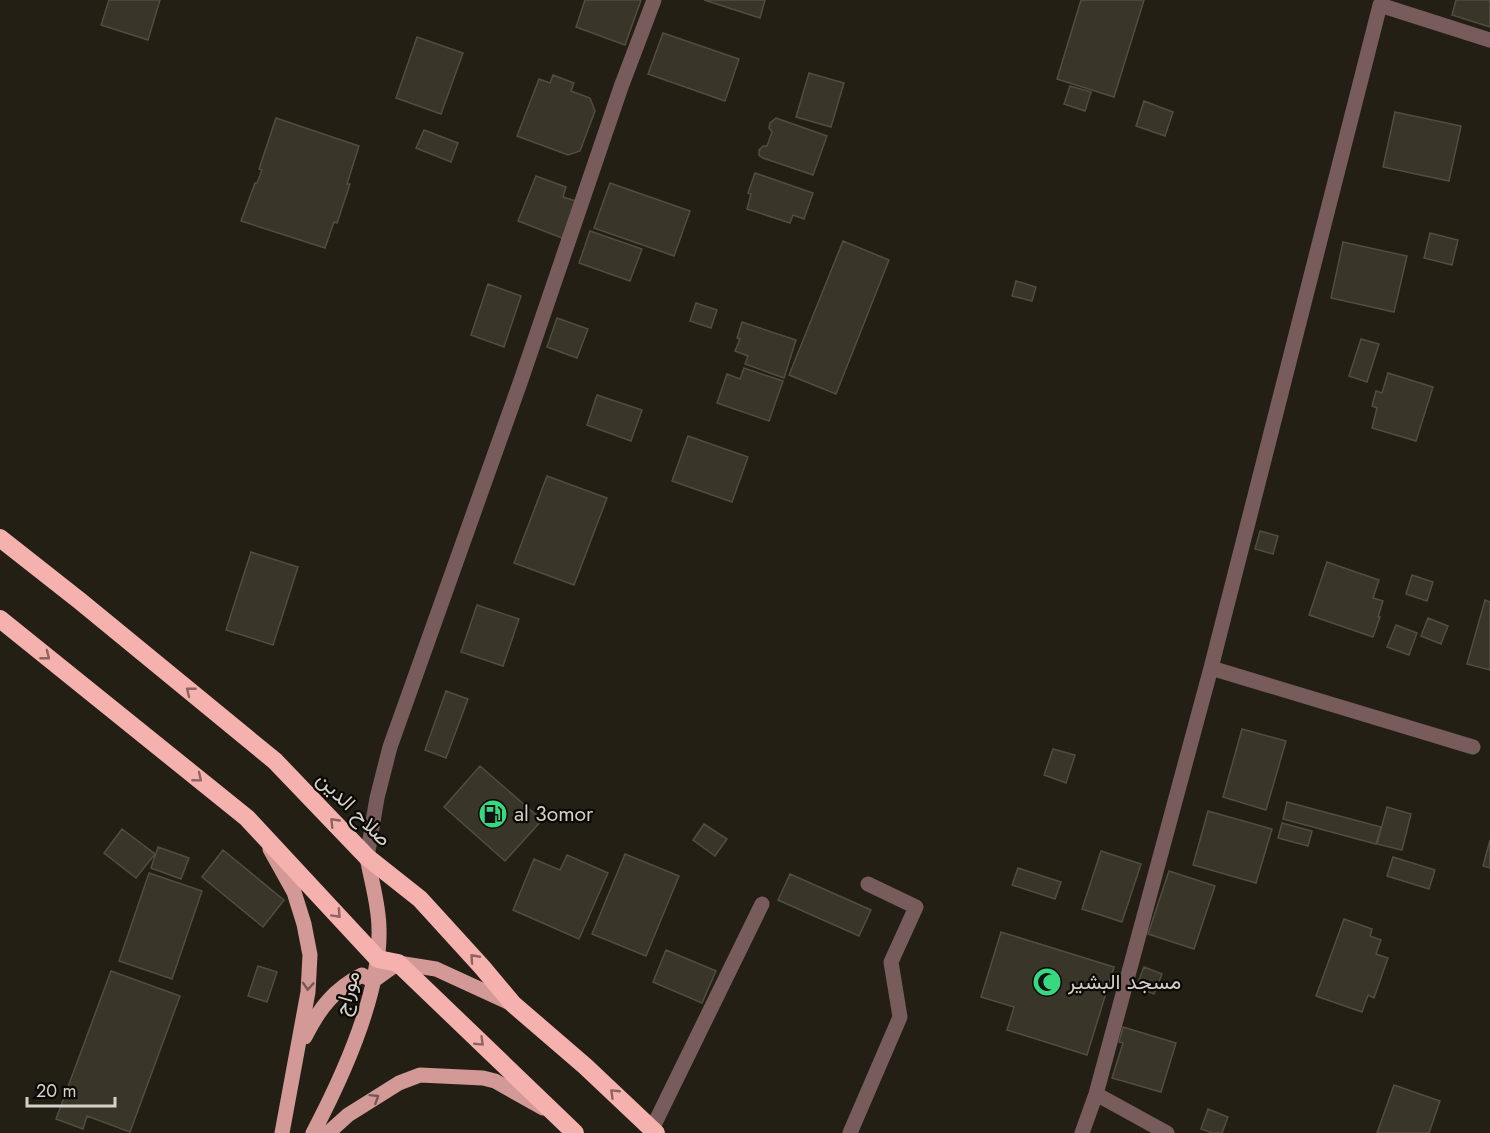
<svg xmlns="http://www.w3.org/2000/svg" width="1490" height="1133" viewBox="0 0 1490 1133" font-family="Jost,Vazirmatn,sans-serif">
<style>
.building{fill:#3a3529;stroke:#524d41;stroke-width:1.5}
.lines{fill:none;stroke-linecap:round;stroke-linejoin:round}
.minor{stroke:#785c5b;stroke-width:15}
.major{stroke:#d29996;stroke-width:15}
.highway{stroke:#f5b1ad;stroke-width:18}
.oneway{stroke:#8c6561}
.oneway2{stroke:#785855}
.labels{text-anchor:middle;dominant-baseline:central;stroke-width:4.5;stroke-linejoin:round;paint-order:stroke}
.street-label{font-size:21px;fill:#d4d1ca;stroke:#0b0905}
.poi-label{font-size:21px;fill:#d4d1ca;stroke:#0b0905;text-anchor:start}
</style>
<rect width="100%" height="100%" fill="#231f14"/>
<!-- building -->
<path class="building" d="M109,0H160L148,40L101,25Z
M585,0H641L625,45L576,27Z
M704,0H765L760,18Z
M1081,0H1144L1114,97L1057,79Z
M1456,0H1490V27L1452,15Z
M663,33L739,59L725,101L648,74Z
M417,37L463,53L441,114L396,98Z
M809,73L844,83L831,127L796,117Z
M553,75L574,83L571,91L590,98L595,111L580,151L568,155L517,136L539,79L550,83Z
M1070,86L1091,92L1085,111L1064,104Z
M1144,101L1173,112L1165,136L1136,126Z
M1395,112L1461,126L1449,181L1383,167Z
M276,118L359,146L347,184H350L337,223L334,222L325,248L241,221L255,183H257L262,170L259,169Z
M776,118L827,136L813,175L763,158L759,155V150L763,146H767L772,132L769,128L770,123Z
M424,130L458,143L451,162L416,148Z
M755,173L813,193L804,219L793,215L790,223L747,209L751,194L748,193Z
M536,176L566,187L563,197L576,201L562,238L518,221Z
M610,183L690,211L674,256L594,228Z
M590,231L642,249L630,281L579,263Z
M1430,233L1458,240L1452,265L1424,258Z
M843,241L889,260L836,394L789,375Z
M1343,242L1407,256L1394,312L1331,298Z
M1016,281L1036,287L1032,301L1012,296Z
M488,284L521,296L504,347L471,335Z
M696,303L717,310L711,328L690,321Z
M557,318L588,329L577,358L547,347Z
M742,322L796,340L784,378L745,364L748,356L735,351L740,339L737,338Z
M1361,339L1379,344L1367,382L1349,376Z
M744,368L783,381L769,421L717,403L727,374L740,379Z
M1388,373L1433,387L1416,441L1372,428L1377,408L1372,406L1376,391L1382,393Z
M597,395L642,410L631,441L587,425Z
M688,436L748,457L732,502L672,481Z
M547,476L607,498L574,585L514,563Z
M1260,531L1278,536L1273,554L1255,549Z
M251,552L298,567L273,645L226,630Z
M1327,562L1379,580L1373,598L1383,601L1378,617H1380L1373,637L1309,615Z
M1412,575L1433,582L1427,601L1406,594Z
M1485,600L1490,602V670L1467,664Z
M477,605L519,619L503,666L461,652Z
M1428,618L1448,626L1441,644L1421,636Z
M1396,625L1417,633L1409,655L1387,647Z
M446,691L468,699L446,758L425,750Z
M1242,729L1286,741L1266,810L1223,797Z
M1053,749L1075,755L1066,783L1044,775Z
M480,766L542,820L505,861L444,807Z
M1287,802L1381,827L1376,844L1283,819Z
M1387,807L1411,814L1402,850L1377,844Z
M1208,811L1272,829L1256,883L1193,865Z
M1282,823L1312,831L1308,846L1278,838Z
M704,824L727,839L715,856L693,840Z
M122,829L155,854L136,878L104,853Z
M1490,840V868L1483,866Z
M158,847L189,858L181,879L151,868Z
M223,850L284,900L263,927L202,877Z
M1101,851L1141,864L1122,922L1082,909Z
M625,854L679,876L646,956L592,934Z
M567,855L608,873L579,939L513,910L534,859L560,870Z
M1393,857L1435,870L1429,889L1387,876Z
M1018,868L1061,882L1055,899L1012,885Z
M1169,871L1215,886L1194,949L1148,934Z
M149,873L202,891L172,979L119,961Z
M790,874L871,910L859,936L778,900Z
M1344,919L1372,929L1370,936L1381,940L1376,954L1388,958L1374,998L1368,995L1362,1012L1316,996Z
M1001,932L1114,967L1087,1055L1007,1030L1014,1007L981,997Z
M666,950L716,971L702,1003L653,982Z
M258,966L277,972L267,1002L248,996Z
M1144,967L1162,974L1154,994L1136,987Z
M111,971L180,996L130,1132L87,1116L83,1129L56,1119Z
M1123,1027L1176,1043L1161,1092L1112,1078L1123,1043L1119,1042Z
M1394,1085L1440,1101L1429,1133H1377Z
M1208,1109L1228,1117L1222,1133H1212L1201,1129Z"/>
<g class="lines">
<!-- minor -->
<path class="minor" d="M1211,668L1473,747
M367,857L377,798L390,747L520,383L621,87L654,0
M1096,1094L1167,1133
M652,1129L762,904
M850,1133L900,1017L891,962L916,907L868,884
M1082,1133L1096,1094L1211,668L1380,5L1490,40"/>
<!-- major -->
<path class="major" d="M270,849L294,892L304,924L310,955L308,992L282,1133
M305,1037C319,1009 334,989 362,975L373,981L398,963L436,969L510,1003
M313,1133C343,1076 381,994 379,929C379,905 371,880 367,857
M328,1133L348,1115L399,1083L420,1075L483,1078L495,1081L543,1108"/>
<!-- highway -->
<path class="highway" d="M0,538L80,601L275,761L367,857L420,899L482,967L513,1004L585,1066L656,1133
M0,619L247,818L378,959L398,963L575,1133"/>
</g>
<!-- one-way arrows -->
<defs><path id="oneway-chevron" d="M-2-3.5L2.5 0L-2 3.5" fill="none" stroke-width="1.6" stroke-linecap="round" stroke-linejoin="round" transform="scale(1.5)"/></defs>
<g class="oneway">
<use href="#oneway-chevron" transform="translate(46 656) rotate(38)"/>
<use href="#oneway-chevron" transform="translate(190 691) rotate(-141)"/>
<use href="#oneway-chevron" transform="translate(198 778) rotate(39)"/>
<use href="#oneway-chevron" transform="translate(334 822) rotate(-134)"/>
<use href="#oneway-chevron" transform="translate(337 914) rotate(47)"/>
<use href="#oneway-chevron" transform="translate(474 958) rotate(-132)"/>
<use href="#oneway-chevron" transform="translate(480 1042) rotate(44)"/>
<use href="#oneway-chevron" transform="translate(614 1093) rotate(-136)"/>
</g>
<g class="oneway2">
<use href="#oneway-chevron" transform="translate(308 986) rotate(94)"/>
<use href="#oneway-chevron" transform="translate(375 1098) rotate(-32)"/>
</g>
<!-- icons -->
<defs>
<g id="fuel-disc" transform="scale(1.5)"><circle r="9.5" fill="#38d880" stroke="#0b0905"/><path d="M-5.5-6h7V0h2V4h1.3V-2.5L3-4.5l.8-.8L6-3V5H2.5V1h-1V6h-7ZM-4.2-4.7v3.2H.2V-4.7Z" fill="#111"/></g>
<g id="mosque-disc" transform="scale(1.5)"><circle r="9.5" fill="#38d880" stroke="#0b0905"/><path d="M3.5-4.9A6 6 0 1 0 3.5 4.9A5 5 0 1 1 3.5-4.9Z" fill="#111"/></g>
</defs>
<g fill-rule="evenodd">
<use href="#fuel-disc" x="493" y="814"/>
<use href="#mosque-disc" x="1047" y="982"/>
</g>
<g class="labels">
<!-- street labels -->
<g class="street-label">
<text transform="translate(354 809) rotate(45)">صلاح الدين</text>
<text transform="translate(347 993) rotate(-74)">موراج</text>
</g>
<!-- poi labels -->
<g class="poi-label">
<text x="514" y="814">al 3omor</text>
<text x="1068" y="982">مسجد البشير</text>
</g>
</g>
<!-- scale -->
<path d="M27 1097v9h88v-9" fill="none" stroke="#d4d1ca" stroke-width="3"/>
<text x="36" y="1097" font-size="18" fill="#d4d1ca" stroke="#0b0905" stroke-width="4.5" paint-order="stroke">20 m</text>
</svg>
